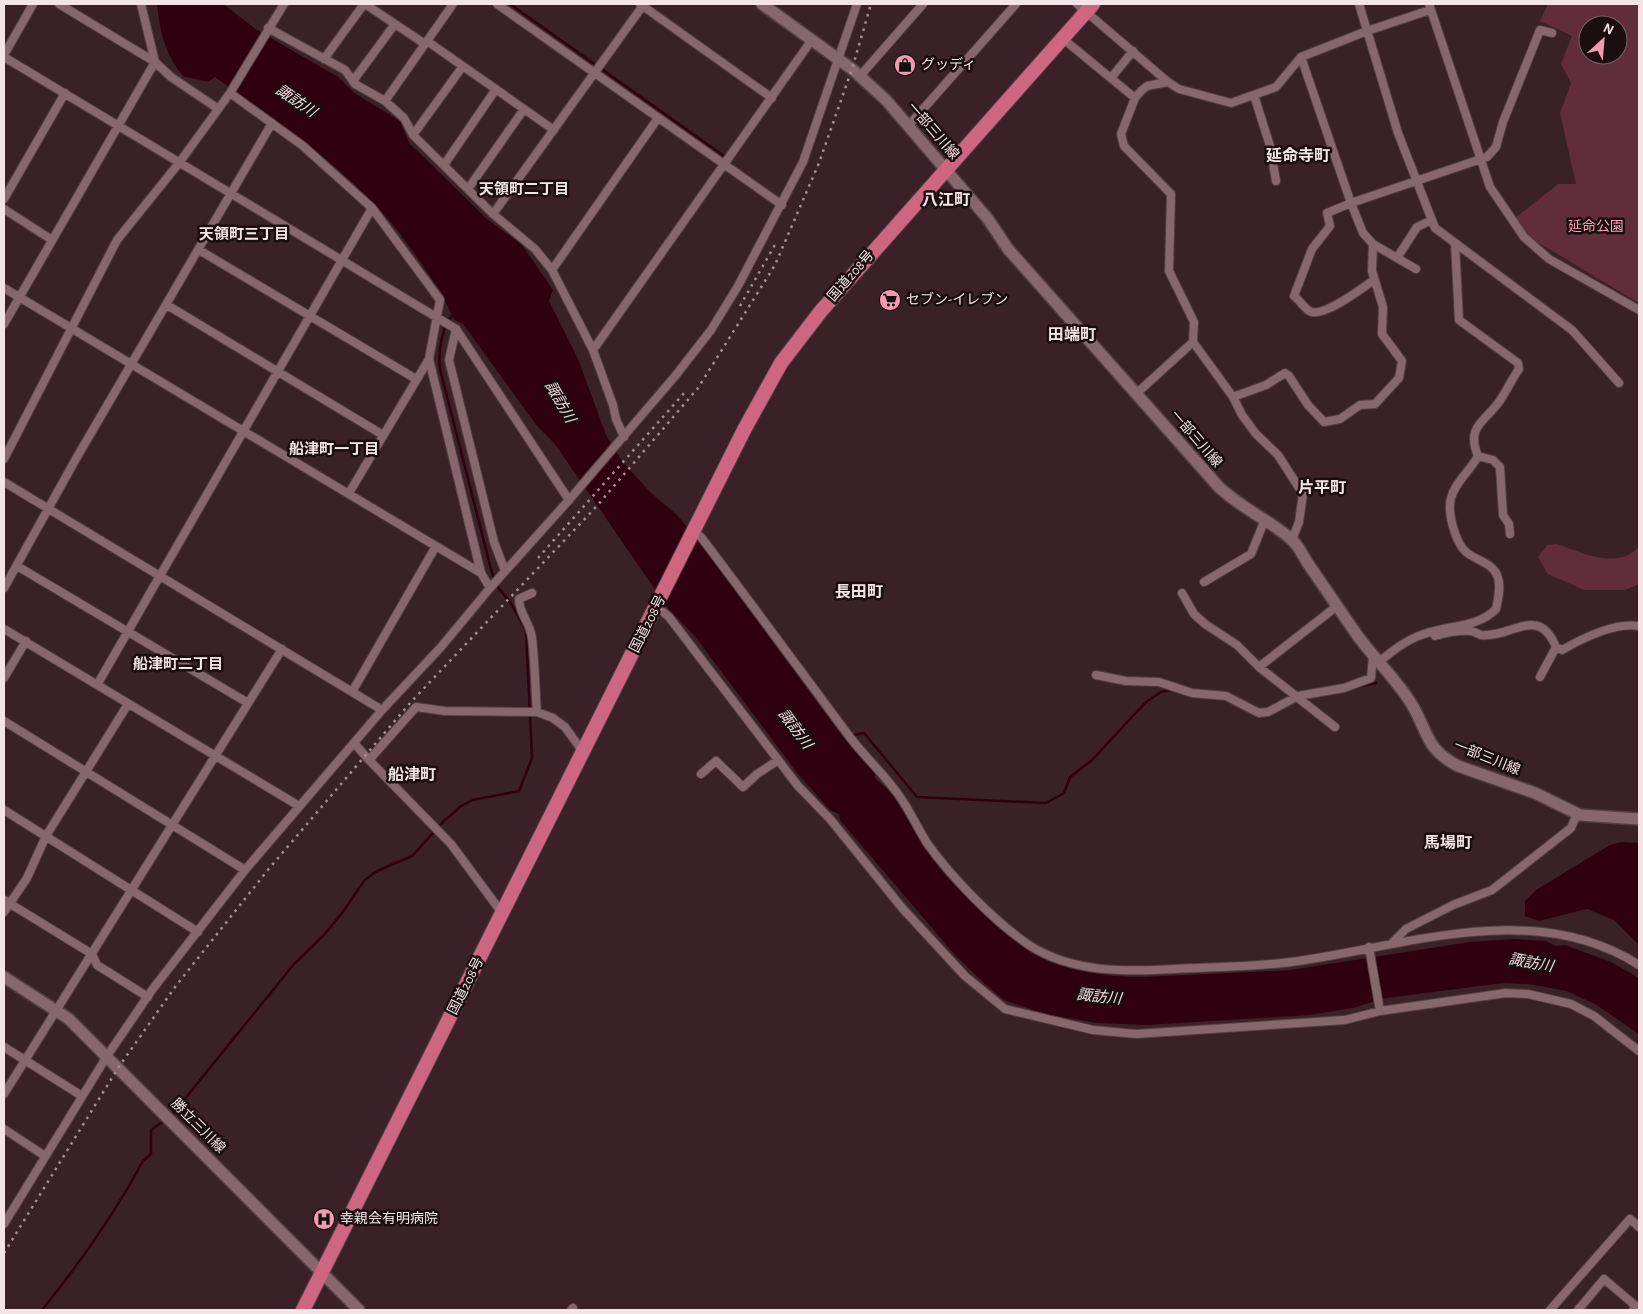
<svg xmlns="http://www.w3.org/2000/svg" width="1643" height="1314" viewBox="0 0 1643 1314" font-family="'Alegreya Sans','Noto Sans JP',sans-serif">
<style>
.green{fill:#612c3b;fill-rule:evenodd}
.water{fill:#2e0010}
.lines{fill:none;stroke-linecap:round;stroke-linejoin:round}
.stream{stroke:#2e0010;stroke-width:2.5}
.minor-casing{stroke:#533e44;stroke-width:10}
.secondary-casing{stroke:#533e44;stroke-width:14}
.trunk-casing{stroke:#533e44;stroke-width:16}
.minor{stroke:#85676d;stroke-width:8}
.secondary{stroke:#85676d;stroke-width:11}
.trunk{stroke:#ce6682;stroke-width:14}
.rail{stroke:#a59095;stroke-width:2.5;stroke-dasharray:2.5 5;stroke-linecap:butt}
.labels{text-anchor:middle;dominant-baseline:central;stroke-width:5;stroke-linejoin:round;paint-order:stroke}
.poi-label{font-size:14px;fill:#f5e4e7;stroke:#1a0e11;text-anchor:start}
.street-label{font-size:14px;fill:#f5e4e7;stroke:#1a0e11}
.park-label{font-size:14px;fill:#fba0b5;stroke:#1a0e11}
.water-label{font-size:15px;font-style:italic;fill:#f2dee2;stroke:#1a0e11}
.neighbourhood-label{font-size:15px;font-weight:bold;fill:#f5e4e7;stroke:#1a0e11}
.quarter-label{font-size:16px;font-weight:bold;fill:#f5e4e7;stroke:#1a0e11}
</style>
<rect width="100%" height="100%" fill="#3a2127"/>
<!-- green -->
<path class="green" d="M1548,4H1639V303L1534,240L1515,218L1558,184H1576L1560,113L1571,83L1561,64L1572,36L1540,21ZM1588,25H1618V55H1588Z
M1557,544C1583,553 1616,570 1639,547V584L1625,590H1584L1548,574L1538,557L1547,545Z"/>
<!-- water -->
<path class="water" d="M157,4H223L257,30L338,77L354,93L400,121L409,143L487,219L522,245L553,290L549,301L578,359L606,435L622,461L650,492L677,515L700,543L844,738H847V741L875,770V778C889,790 903,805 911,821C915,828 917,835 921,842C932,859 946,873 960,888C1013,947 1062,978 1144,977L1291,970L1470,942L1514,939L1546,941L1556,946L1565,945L1611,962L1639,978V1034L1595,1004L1566,991L1529,984L1503,983L1410,995L1381,999L1353,1008L1309,1015L1146,1025L1097,1023L1045,1014L1004,1000L984,983L955,955L840,820L839,814L830,810L798,774L694,635L667,607L555,444L537,426L463,324L455,320L444,300V296C423,267 403,234 378,208C330,157 272,117 215,77L208,82L183,76C165,54 160,32 157,4Z
M1622,842L1639,843V945L1614,920L1587,909L1539,921L1525,916V901L1536,890L1610,845Z"/>
<g class="lines">
<!-- stream -->
<path class="stream" d="M510,4L724,156
M1353,688L1376,683
M841,738L864,733L917,797L1046,803L1064,793L1070,777L1092,760L1146,702L1161,692L1171,690L1197,697
M171,1116L294,964L324,935L342,913L364,881L375,872L412,856L443,822L461,806L473,800L519,791L532,758L526,631L512,605L498,587L492,573L440,369C438,353 441,326 454,314
M42,1310C80,1263 114,1215 143,1161L151,1154V1130L164,1121"/>
<!-- minor casing -->
<g class="minor-casing">
<path id="minor" d="M59,4L155,62L171,77L217,108
M365,4L425,44
M497,4L782,205
M640,4L772,98
M1077,4L1168,82L1179,89L1231,103L1276,87L1301,57L1367,31L1430,10
M1359,4L1398,133L1435,228L1572,330L1619,383
M1429,4L1490,187L1524,237L1549,259L1639,310
M268,28L345,70L355,84L385,101L404,118L413,135L493,214L535,249L552,270L593,350L613,405L616,419L624,437
M1062,38L1135,98
M427,41L554,130
M4,55L33,4
M4,57L456,329L569,500
M1301,57L1351,203L1487,157L1496,147L1503,122L1540,30L1552,33
M324,59L364,4
M860,76L923,4
M1111,78L1133,51
M353,81L395,24
M1168,82L1147,86L1141,91L1135,98L1121,134L1124,146L1171,194L1169,271L1194,322L1193,342L1233,397L1242,415L1256,434L1278,455L1303,494L1299,522L1292,540
M230,93L303,146L372,208L440,300L429,359L481,573L490,588
M1254,95L1270,146L1276,181
M385,101L453,4
M909,125L1016,4
M413,135L463,66
M444,165L496,89
M468,189L524,109
M4,199L65,93
M4,209L52,240
M493,214L644,4
M1455,243L1459,320L1518,363L1519,369C1512,379 1507,390 1501,399C1487,421 1465,425 1478,456
M1373,244L1416,269
M199,250L416,379
M1397,258L1417,227L1432,220
M552,270L658,118
M4,288L481,573
M167,305L383,435
M4,324L155,62L141,4
M456,329L449,360L494,542L505,571
M593,350L811,41
M1137,393L1193,342
M1233,397L1266,385L1285,373L1289,376L1308,405L1324,422L1340,419L1360,405L1375,404L1399,378L1402,361L1382,334L1383,307L1372,271L1373,244L1363,233L1351,203L1327,213L1330,226L1312,249L1294,296C1299,300 1303,306 1308,310C1320,321 1362,288 1374,280
M1478,456L1493,460L1500,467L1503,515L1509,524L1510,534
M4,459L117,240L179,163L230,93L284,4
M4,482L382,710
M349,493L429,359
M694,532L701,537C751,603 800,670 849,736C864,756 883,773 898,794C909,809 917,827 927,843C951,877 995,922 1029,945C1072,973 1127,972 1175,969C1213,967 1253,967 1291,962C1405,947 1532,897 1639,965
M17,566L248,703
M1204,582L1251,554L1264,522
M4,588L77,457L272,123
M532,593L519,599C519,614 530,622 532,638C535,662 535,687 537,712
M1182,593L1194,614L1205,624L1237,645L1259,667L1335,727
M656,606L669,617L798,786L830,819L903,909L965,976L1005,1009L1093,1030L1136,1034L1345,1020L1380,1011L1506,993L1528,994L1571,1004L1594,1016L1639,1051
M4,629L299,806
M1435,636C1445,633 1459,630 1470,631C1474,631 1478,634 1481,635C1512,638 1538,604 1556,647L1540,677
M1556,647L1562,650C1583,638 1615,622 1639,626
M1378,663C1392,651 1406,640 1424,634C1448,625 1478,628 1496,609C1498,599 1501,588 1498,578C1494,563 1477,561 1466,552C1455,542 1447,512 1451,498C1455,482 1471,470 1478,456
M1259,667L1337,606
M1096,675L1126,681L1159,682L1192,693L1226,696L1259,713L1268,712L1298,696L1344,688L1371,678L1373,656
M4,678L26,641
M97,685L372,208
M352,692L436,546
M4,721L245,870
M354,743L369,760
M701,774L716,761L743,787L757,774L777,761
M4,810L198,932
M4,900L92,954L97,965L148,997
M4,912L27,878L46,836L128,704
M502,913L451,844L369,760L416,707L445,711L537,712L553,718L565,727L583,752
M1392,943L1406,929L1453,905L1492,890L1571,828L1577,814
M1369,947L1380,1011
M4,1047L82,1096
M4,1094L282,649
M4,1129L45,1156
M4,1224L107,1056L152,990L245,870L382,710L441,647L490,588L569,500L676,375L711,330L738,286L803,162L857,4
M571,1310L573,1308
M1550,1310L1630,1219L1639,1227
M1578,1310L1604,1279L1637,1307L1633,1310"/>
</g>
<!-- secondary casing -->
<g class="secondary-casing">
<path id="secondary" d="M762,4L852,69L886,100L988,219L1008,249L1218,486C1240,508 1270,520 1292,540C1299,546 1304,558 1309,565C1325,588 1341,612 1357,635C1373,657 1394,677 1409,700C1428,728 1423,748 1458,766L1535,793L1580,815L1639,819
M4,977L69,1019L359,1310"/>
</g>
<!-- trunk casing -->
<g class="trunk-casing">
<path id="trunk" d="M303,1310L744,430L781,363L821,311L1093,4"/>
</g>
<!-- minor -->
<use href="#minor" class="minor"/>
<!-- secondary -->
<use href="#secondary" class="secondary"/>
<!-- trunk -->
<use href="#trunk" class="trunk"/>
<!-- rail -->
<path class="rail" d="M740,306L776,243
M538,558L685,392
M4,1253L118,1068L175,987L267,871L410,703L596,507L698,388L775,265L819,163L852,69L871,4"/>
</g>
<!-- icons -->
<defs>
<g id="shop-disc" transform="scale(1.125)"><circle r="9.5" fill="#f29aaf" stroke="#1a0e11"/><path d="M-5-2.5h2.3a2.7 3.5 0 0 1 5.4 0H5L5.5 6h-11ZM-1.5-2.5h3a1.5 2.3 0 0 0-3 0Z" fill="#111"/></g>
<g id="supermarket-disc" transform="scale(1.125)"><circle r="9.5" fill="#f29aaf" stroke="#1a0e11"/><path d="M-6-5.5h2.5l.6 2H6L4.5 2H-2.5L-4.4-4H-6ZM-1.5 3.2a1.3 1.3 0 1 0 .1 0ZM3 3.2a1.3 1.3 0 1 0 .1 0Z" fill="#111"/></g>
<g id="hospital-disc" transform="scale(1.125)"><circle r="9.5" fill="#f29aaf" stroke="#1a0e11"/><path d="M-5-5h3v3.5h4V-5h3V5h-3V1.5h-4V5h-3Z" fill="#111"/></g>
</defs>
<g fill-rule="evenodd">
<use href="#shop-disc" x="905" y="65"/>
<use href="#supermarket-disc" x="890" y="300"/>
<use href="#hospital-disc" x="324" y="1219"/>
</g>
<g class="labels">
<!-- poi labels -->
<g class="poi-label">
<text x="921" y="65">グッディ</text>
<text x="906" y="300">セブン-イレブン</text>
<text x="340" y="1219">幸親会有明病院</text>
</g>
<!-- street labels -->
<g class="street-label">
<text transform="translate(933 131) rotate(49)">一部三川線</text>
<text transform="translate(851 276) rotate(-49)">国道208号</text>
<text transform="translate(1196 439) rotate(49)">一部三川線</text>
<text transform="translate(648 624) rotate(-63)">国道208号</text>
<text transform="translate(1487 758) rotate(22)">一部三川線</text>
<text transform="translate(466 986) rotate(-63)">国道208号</text>
<text transform="translate(198 1126) rotate(45)">勝立三川線</text>
</g>
<!-- park labels -->
<g class="park-label">
<text x="1596" y="227">延命公園</text>
</g>
<!-- water labels -->
<g class="water-label">
<text transform="translate(296 101) rotate(34)">諏訪川</text>
<text transform="translate(560 402) rotate(60)">諏訪川</text>
<text transform="translate(795 729) rotate(53)">諏訪川</text>
<text transform="translate(1531 963) rotate(10)">諏訪川</text>
<text transform="translate(1099 997) rotate(6)">諏訪川</text>
</g>
<!-- neighbourhood labels -->
<g class="neighbourhood-label">
<text x="524" y="189">天領町二丁目</text>
<text x="244" y="234">天領町三丁目</text>
<text x="334" y="449">船津町一丁目</text>
<text x="178" y="664">船津町二丁目</text>
</g>
<!-- quarter labels -->
<g class="quarter-label">
<text x="1298" y="156">延命寺町</text>
<text x="946" y="200">八江町</text>
<text x="1072" y="335">田端町</text>
<text x="1322" y="488">片平町</text>
<text x="859" y="592">長田町</text>
<text x="412" y="775">船津町</text>
<text x="1448" y="843">馬場町</text>
</g>
</g>
<!-- border -->
<rect width="1643" height="1314" fill="none" stroke="#f5e4e7" stroke-width="10"/>
<!-- north arrow -->
<g transform="translate(1603 40) rotate(26)"><circle r="24" fill="#1a0e11" stroke="#726467"/>
<path d="M0-4L9 19L0 12L-9 19Z" fill="#f29aaf"/>
<text y="-8" font-size="14" font-weight="bold" text-anchor="middle" fill="#f5e4e7">N</text>
</g>
</svg>
